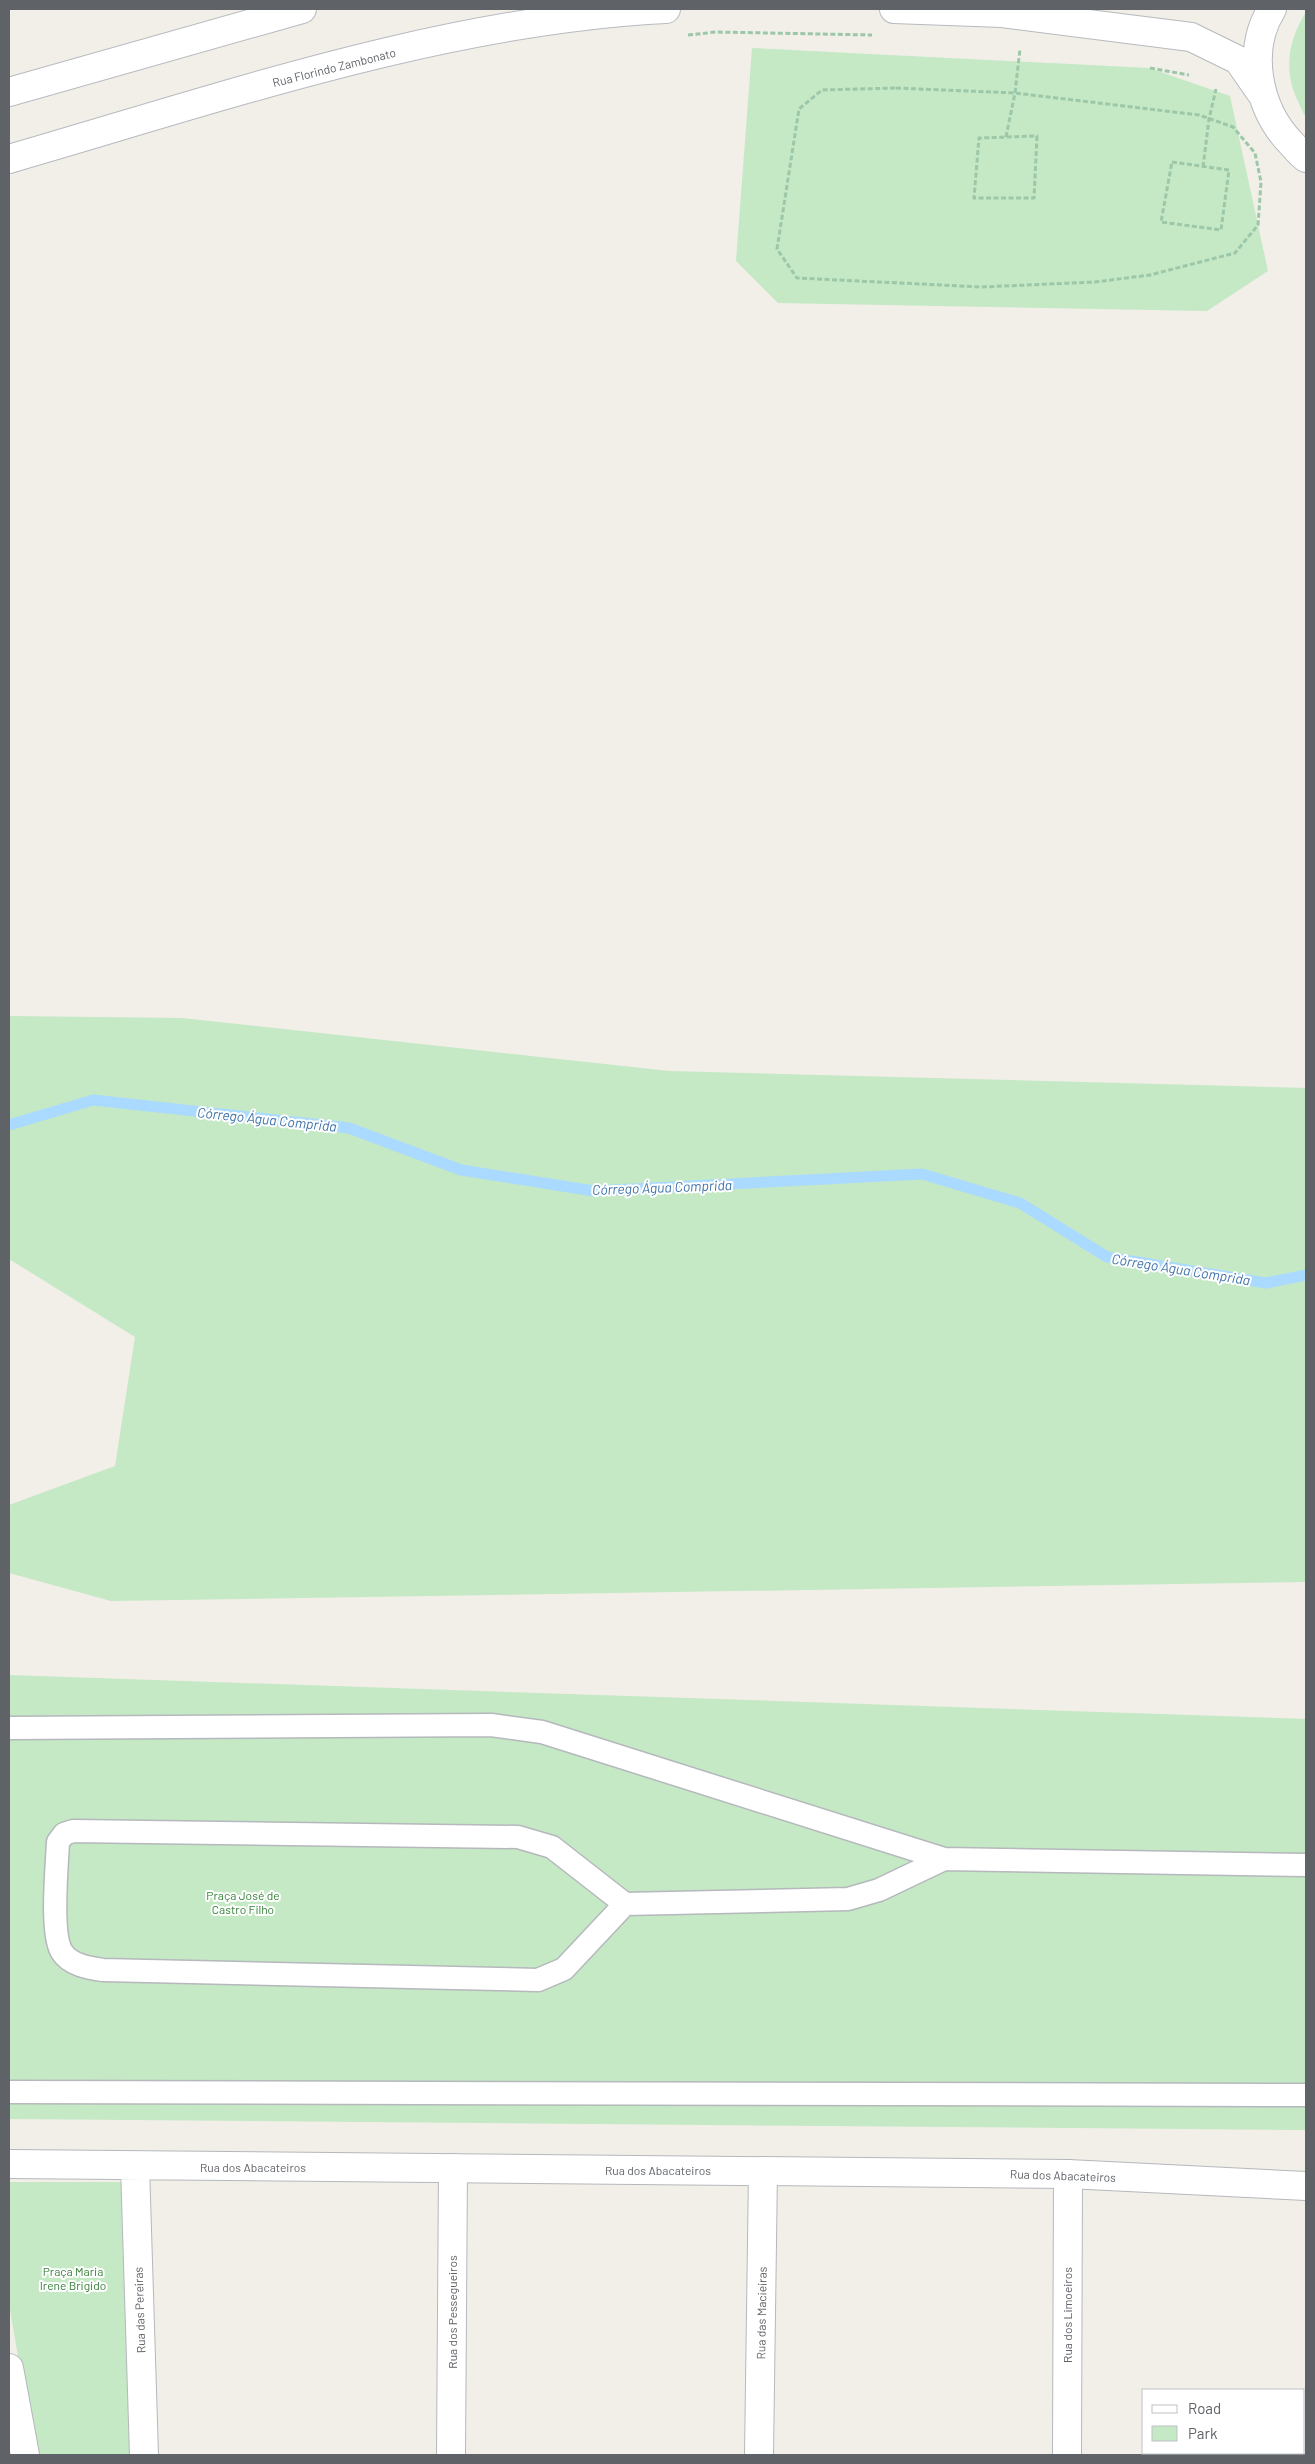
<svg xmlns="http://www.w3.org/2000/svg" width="1315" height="2464" viewBox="0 0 1315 2464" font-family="Barlow,sans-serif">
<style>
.green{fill:#c5e8c5}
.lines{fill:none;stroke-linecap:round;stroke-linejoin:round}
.stream{stroke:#aadaff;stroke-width:11}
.service-casing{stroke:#b5b8bc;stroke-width:25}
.minor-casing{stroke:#b5b8bc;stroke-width:30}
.tertiary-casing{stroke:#b5b8bc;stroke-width:30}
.secondary-casing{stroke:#b6babf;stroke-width:30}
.path{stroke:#9cc7a9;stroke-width:3;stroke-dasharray:5 2.5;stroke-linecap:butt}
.service{stroke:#fff;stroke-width:22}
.minor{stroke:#fff;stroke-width:28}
.tertiary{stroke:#fff;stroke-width:28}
.secondary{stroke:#fff;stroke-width:28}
.labels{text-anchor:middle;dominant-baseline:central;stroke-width:4;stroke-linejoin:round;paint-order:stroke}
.street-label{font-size:12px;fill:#5f6368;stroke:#fff}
.park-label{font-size:12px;fill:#348238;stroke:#fff}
.water-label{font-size:14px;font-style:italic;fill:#4174aa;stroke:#fff}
</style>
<rect width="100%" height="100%" fill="#f1efe8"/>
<!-- green -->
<path class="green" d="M1306,12V117C1302,112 1300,105 1297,99C1283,69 1289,39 1306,12Z
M752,48L1149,68L1230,96L1268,271L1207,311L778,303L736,261Z
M9,1016L182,1018L669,1071L1306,1088V1582L111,1601L9,1573V1505L115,1466L135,1337L9,1259Z
M9,1675L1306,1719V2130L9,2119Z
M9,2182H136L138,2455H35L9,2304Z"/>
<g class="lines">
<!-- stream -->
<path class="stream" d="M9,1125L93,1100L349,1128L461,1170L594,1191L922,1174L1020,1203L1107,1257L1266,1283L1306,1275"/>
<!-- service casing -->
<g class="service-casing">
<path id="service" d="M9,1728L491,1725L542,1732L944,1859L1306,1865
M625,1904L564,1969L538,1980L103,1970C89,1968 70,1965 62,1952C50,1934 57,1866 58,1842L64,1834L73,1831L518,1837L552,1847L625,1904L848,1899L879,1890L944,1859
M9,2092L1306,2095"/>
</g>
<!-- minor casing -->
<g class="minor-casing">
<path id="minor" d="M451,2455L453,2168
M759,2455L763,2171
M1067,2455L1068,2174"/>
</g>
<!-- tertiary casing -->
<g class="tertiary-casing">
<path id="tertiary" d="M9,2164L1068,2174L1306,2186
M135,2166L144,2455
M9,2368L25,2455"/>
</g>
<!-- secondary casing -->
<g class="secondary-casing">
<path id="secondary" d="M894,9L1002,13L1191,37L1238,60L1261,93
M1272,9C1246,50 1258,108 1290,142C1295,147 1300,154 1306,158
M9,92L302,9
M9,159C220,98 445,20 666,9"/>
</g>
<!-- path -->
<path class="path" d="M688,35L716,32L872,35
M1150,68L1189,75
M896,88L1015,93L1199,115L1233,127L1255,153L1261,182L1258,225L1235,253L1150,275L1095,282L982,287L797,278L777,249L799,109L822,90Z
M1037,136L1034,198H974L979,138Z
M1006,137L1015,93L1020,49
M1172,162L1229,170L1221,230L1161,222Z
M1203,167L1209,119L1216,89"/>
<!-- service -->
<use href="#service" class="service"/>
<!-- minor -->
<use href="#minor" class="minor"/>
<!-- tertiary -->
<use href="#tertiary" class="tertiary"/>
<!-- secondary -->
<use href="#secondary" class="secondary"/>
</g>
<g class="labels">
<!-- street labels -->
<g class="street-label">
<text transform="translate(334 67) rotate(-14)">Rua Florindo Zambonato</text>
<text x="253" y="2167">Rua dos Abacateiros</text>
<text x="658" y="2170">Rua dos Abacateiros</text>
<text transform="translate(1063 2175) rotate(2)">Rua dos Abacateiros</text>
<text transform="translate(139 2310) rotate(-92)">Rua das Pereiras</text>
<text transform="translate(452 2312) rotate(-90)">Rua dos Pessegueiros</text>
<text transform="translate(761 2313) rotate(-89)">Rua das Macieiras</text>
<text transform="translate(1067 2315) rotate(-90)">Rua dos Limoeiros</text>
</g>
<!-- park labels -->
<g class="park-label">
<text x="243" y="1895">Praça José de<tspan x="243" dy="14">Castro Filho</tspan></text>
<text x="73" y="2271">Praça Maria<tspan x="73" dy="14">Irene Brigido</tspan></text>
</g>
<!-- water labels -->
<g class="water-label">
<text transform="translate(267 1119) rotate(6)">Córrego Água Comprida</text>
<text transform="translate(662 1187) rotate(-2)">Córrego Água Comprida</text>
<text transform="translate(1181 1269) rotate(9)">Córrego Água Comprida</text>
</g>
</g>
<!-- border -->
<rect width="1315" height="2464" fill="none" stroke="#5f6368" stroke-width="20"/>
<!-- legend -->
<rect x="1142" y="2389" width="162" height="65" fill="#ffffff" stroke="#bfc1c3"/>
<rect x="1152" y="2405" width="25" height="8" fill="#ffffff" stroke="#bfc1c3"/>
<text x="1188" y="2414" font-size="15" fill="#5f6368">Road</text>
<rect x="1152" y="2426" width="25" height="15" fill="#c5e8c5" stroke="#bfc1c3"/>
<text x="1188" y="2439" font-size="15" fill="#5f6368">Park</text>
</svg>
